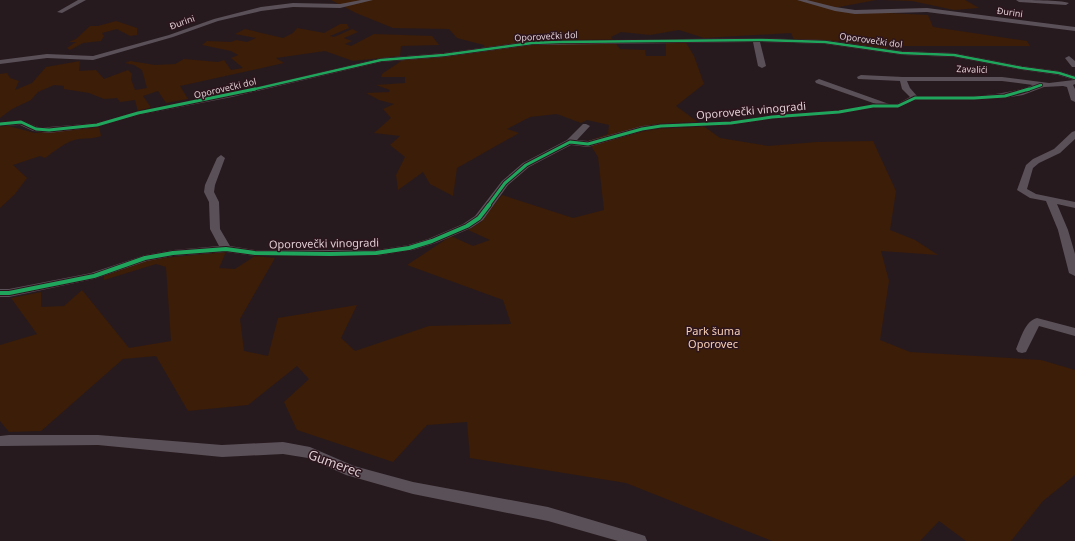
<svg xmlns="http://www.w3.org/2000/svg" width="1075" height="541" viewBox="0 0 1075 541" font-family="'Noto Sans',sans-serif">
<style>
.green{fill:#3b1d08}
.lines{fill:none;stroke-linecap:round;stroke-linejoin:round}
.minor{fill:#5a5058;fill-rule:evenodd}
.cycleway-far2-casing{stroke:#2c151d;stroke-width:4}
.cycleway-far1-casing{stroke:#2c151d;stroke-width:5}
.cycleway-casing{stroke:#2c151d;stroke-width:6}
.cycleway-far2{stroke:#20a55d;stroke-width:2.5}
.cycleway-far1{stroke:#20a55d;stroke-width:3}
.cycleway{stroke:#20a55d;stroke-width:4}
.labels{text-anchor:middle;dominant-baseline:central;stroke-width:3;stroke-linejoin:round;paint-order:stroke}
.far-street-label{font-size:9px;fill:#dfced3;stroke:#2c151d}
.street-label{font-size:11px;fill:#dfced3;stroke:#2c151d}
.park-label{font-size:11px;fill:#f7cfb5;stroke:#2c151d}
.near-street-label{font-size:13px;fill:#dfced3;stroke:#2c151d}
</style>
<rect width="100%" height="100%" fill="#271a1e"/>
<!-- green -->
<path class="green" d="M331,0H876L834,8L851,11L928,15L933,27L1027,41L1030,46H889L887,49L840,41L794,40L791,33L704,38L679,30L650,35L621,32L611,37L620,49L645,50L646,56H666V42L685,41L694,56L704,84L676,106L720,138L768,146L817,142L873,141L896,191L890,230L915,240L938,255L881,251L889,281L880,340L910,352L1041,360L1075,370V475L1043,501L1011,541H966L939,521L920,541H772L626,483L470,458L467,422L427,425L393,462L297,430L284,402L309,379L297,366L248,405L188,411L156,356L123,359L41,431L9,432L0,421V345L37,334L11,298L41,292V307L64,306L82,290L129,348L171,341L166,267L156,264L104,280V276L151,259L226,252L219,268L235,269L255,256L275,258L240,319L244,351L268,356L278,318L357,305L341,338L355,351L429,326L511,324L503,300L407,265L451,236L473,246L490,240L468,230L481,222L502,195L573,218L604,210L598,157L588,141L608,134L609,125L587,120L581,123L557,114L530,117L507,129L519,133L457,168L453,196L430,184L423,172L398,190L396,175L405,157L390,145L400,136L374,133L391,118L383,109L394,104L379,100L366,93L389,92L390,90L376,85L405,83V77H381L382,74L404,59L485,50L484,45L457,38L449,29L393,28L356,13Z
M883,0H965L979,8L954,10L912,1Z
M116,21L137,28V35L130,36L117,29L102,33L104,36L101,41L83,43L70,50L67,48L76,42H69L76,39L90,26H98Z
M340,24H347L349,28L330,36L334,37L352,29L358,32L344,38L352,41L345,44L351,46L374,34L432,36L439,45L401,46L400,56L353,61L325,51L276,58L284,63L180,86L188,99L166,103L158,91L143,96L150,106L151,110L138,112L135,100L120,102L117,98L104,99L89,93L64,89V86L54,85L38,92L31,100L12,109L0,118V74L7,73L10,78L19,81L15,90L32,83L46,67L80,61L79,71L96,70L104,79L128,70L132,74L131,79L135,90L147,88L142,70L134,65L125,63L130,61L155,65L175,64L184,59L218,62L224,60L231,70L243,68L231,58L238,55L231,51L202,45L207,41L231,42L236,40L247,42L256,38L235,34L245,29L283,38L293,33L297,28L324,33Z
M0,125H5L35,133L99,126L101,136C93,139 87,138 79,139C66,141 55,151 45,158L40,156L13,165L27,178L15,194L0,208Z"/>
<g class="lines">
<!-- minor -->
<path class="minor" d="M78,0H86L62,13L57,12Z
M361,0H373L340,8L293,7L261,11L218,21L173,37L93,60L47,58L0,64V60L47,54L93,56L169,35L214,19L261,7L293,3L340,4Z
M797,0H807L835,7L855,10L927,8L1075,27V31L927,12L855,14L835,11Z
M1016,0C1028,0 1060,0 1069,3L1066,5L1019,2Z
M756,38L825,40L902,51L954,53L1022,66L1059,71L1075,76V84L1073,85L1075,89V102L1071,100L1067,87L1063,86L1044,87L1023,95L1005,98L974,100H916L898,108H873L839,114L772,119L731,125L661,128L643,131L588,147L571,145L529,167L508,185L483,220L471,228L436,243L413,250L376,256H255L226,252L173,256L147,261L94,279L9,297H0V289H9L91,273L145,255L173,250L219,246L210,229L209,202L204,192L205,185L217,158L221,155L225,158L215,185L214,192L219,202L220,229L230,246L255,250H376L408,245L428,239L463,224L475,216L502,181L523,163L567,140L583,124H586L590,126L577,140L588,141L642,126L661,124L731,121L772,115L839,110L876,104L816,83L815,81L819,79L889,104H897L910,97L902,89L900,81L858,79L857,77L861,75L903,77H1002L1049,83L1074,80L1058,75L1022,70L954,57L902,55L825,44L760,42L766,66L762,68L758,66L753,42L532,45L444,57L381,62L232,97L139,115L97,127L49,133L33,131L20,125L0,126V122L21,120L38,127H49L96,123L138,111L232,93L381,58L444,53L532,41ZM907,81H1002L1033,85C996,99 956,96 917,96L910,88Z
M1069,56L1075,61V67H1072L1065,58Z
M1075,131V139L1060,153L1039,163L1033,168L1027,189L1036,194L1075,202V208L1057,204L1068,230L1075,254V276L1069,273L1058,230L1046,201L1030,198L1017,190L1026,165L1033,159L1054,149L1072,132Z
M1037,318L1075,328V336L1039,326L1026,352L1022,353L1018,352L1016,349C1021,338 1025,321 1037,318Z
M9,435H98L222,445L283,442L310,447L354,466L413,482L548,507L639,534L645,536L647,541H618L548,521L413,494L346,475L308,458L283,454L222,457L98,445L0,446V436Z"/>
<!-- cycleway-far2 casing -->
<g class="cycleway-far2-casing">
<path id="cycleway-far2" d="M251,90L381,60L444,55L532,43L559,42L760,40L825,42L902,53L954,55L1022,68L1059,73L1075,78
M1027,90L1041,85"/>
</g>
<!-- cycleway-far1 casing -->
<g class="cycleway-far1-casing">
<path id="cycleway-far1" d="M0,124L21,122L36,129L49,130L97,125L138,113L255,89
M488,206L505,183L526,165L570,142L588,144L642,129L661,126L731,123L772,117L839,112L873,106H898L915,98H974L1005,96L1029,89"/>
</g>
<!-- cycleway casing -->
<g class="cycleway-casing">
<path id="cycleway" d="M0,293H9L94,276L145,258L173,253L226,249L255,253L330,254L376,253L409,248L432,241L467,226L479,218L489,205"/>
</g>
<!-- cycleway-far2 -->
<use href="#cycleway-far2" class="cycleway-far2"/>
<!-- cycleway-far1 -->
<use href="#cycleway-far1" class="cycleway-far1"/>
<!-- cycleway -->
<use href="#cycleway" class="cycleway"/>
</g>
<g class="labels">
<!-- far-street labels -->
<g class="far-street-label">
<text transform="translate(1010 12) rotate(8)">Đurini</text>
<text transform="translate(182 22) rotate(-20)">Đurini</text>
<text transform="translate(546 36) rotate(-3)">Oporovečki dol</text>
<text transform="translate(871 40) rotate(8)">Oporovečki dol</text>
<text transform="translate(972 69) rotate(2)">Zavalići</text>
<text transform="translate(225 88) rotate(-13)">Oporovečki dol</text>
</g>
<!-- street labels -->
<g class="street-label">
<text transform="translate(751 110) rotate(-5)">Oporovečki vinogradi</text>
<text transform="translate(324 243) rotate(-1)">Oporovečki vinogradi</text>
</g>
<!-- park labels -->
<g class="park-label">
<text x="713" y="330">Park šuma<tspan x="713" dy="13">Oporovec</tspan></text>
</g>
<!-- near-street labels -->
<g class="near-street-label">
<text transform="translate(335 463) rotate(20)">Gumerec</text>
</g>
</g>
</svg>
